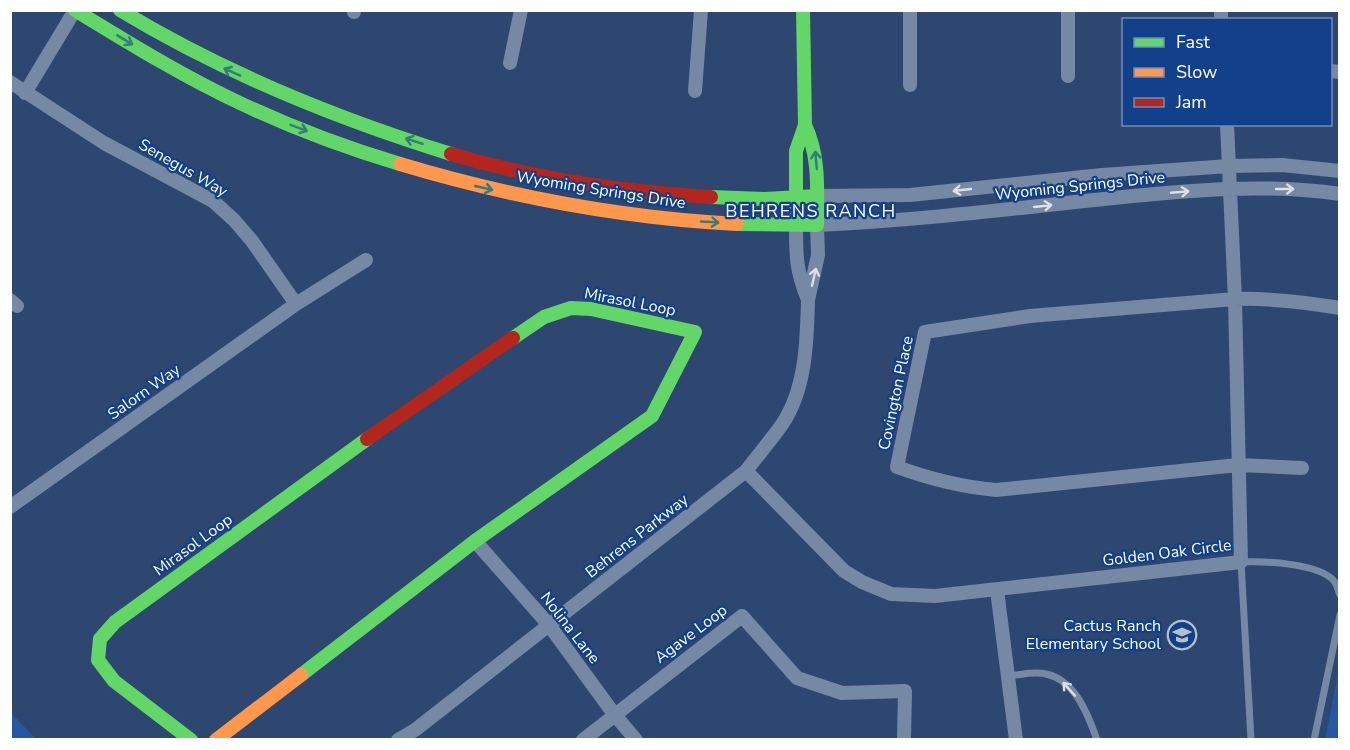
<svg xmlns="http://www.w3.org/2000/svg" width="1350" height="750" viewBox="0 0 1350 750" font-family="'Nunito Sans',sans-serif">
<style>
.green{fill:#2657a2}
.lines{fill:none;stroke-linecap:round;stroke-linejoin:round}
.lane{stroke:#7588a4;stroke-width:7}
.street{stroke:#7588a4;stroke-width:14}
.fast{stroke:#63d668;stroke-width:14}
.slow{stroke:#ff974d;stroke-width:14}
.jam{stroke:#b3261e;stroke-width:14}
.oneway{stroke:#337c7d}
.oneway2{stroke:#dce1e8}
.labels{text-anchor:middle;dominant-baseline:central;stroke-width:4.5;stroke-linejoin:round;paint-order:stroke}
.street-label{font-size:16px;fill:#fff;stroke:#13408b}
.poi-label{font-size:16px;fill:#fff;stroke:#13408b;text-anchor:end}
.neighbourhood-label{font-size:18px;letter-spacing:1.5px;fill:#fff;stroke:#13408b}
</style>
<rect width="100%" height="100%" fill="#2e4770"/>
<!-- green -->
<path class="green" d="M1339,669V739H1325Z
M10,713H11L36,739H11Z"/>
<g class="lines">
<!-- lane -->
<path class="lane" d="M1008,676C1021,675 1034,671 1046,674C1075,680 1088,714 1097,740
M1251,740L1241,562C1263,561 1319,563 1334,581C1337,584 1338,591 1340,595
M1314,740L1340,615"/>
<!-- street -->
<path class="street" d="M910,10V85
M354,12V10
M1221,20V10
M510,63L521,10
M1330,71L1340,72
M1068,76V10
M10,82L104,143L213,201L234,220L252,241L296,304
M695,91L701,10
M25,93L75,10
M817,196L910,195L1102,175L1229,166L1282,165L1340,171
M796,225C796,257 796,270 808,300L818,255L817,225C910,221 1002,210 1094,200C1175,192 1259,182 1340,194
M10,300L17,306
M1302,468L1238,465L996,490C962,487 930,479 897,467L925,332L1030,316L1235,299C1270,298 1304,302 1340,308
M746,471L844,571L862,582L891,594L935,596L1241,562L1235,299L1227,124
M10,507L296,304L366,260
M475,541L549,625L614,714L636,740
M997,590L1016,740
M398,740L415,730L746,471C758,455 772,439 783,423C806,388 807,340 808,300
M583,740L742,616L797,678L842,693L905,691L904,740"/>
<!-- fast -->
<path class="fast" d="M75,10C129,43 184,77 242,104C293,128 346,148 400,164
M120,10C224,73 335,118 451,154
M711,197L765,199L817,196
M737,224L817,225C817,190 820,157 805,125
M796,225V151L805,125L803,10
M301,675L475,541L652,416L695,332L591,309L571,308L544,317L513,338
M191,740L114,681L98,660L100,639L115,622L367,439"/>
<!-- slow -->
<path class="slow" d="M400,164C510,197 622,218 737,224
M216,740L301,675"/>
<!-- jam -->
<path class="jam" d="M451,154C535,179 623,192 711,197
M367,439L513,338"/>
</g>
<!-- one-way arrows -->
<defs><path id="oneway-shaft" d="M-6 0H5M1.5-3L5.5 0L1.5 3" fill="none" stroke-width="1.6" stroke-linecap="round" stroke-linejoin="round" transform="scale(1.5)"/></defs>
<g class="oneway">
<use href="#oneway-shaft" transform="translate(125 40) rotate(31)"/>
<use href="#oneway-shaft" transform="translate(232 72) rotate(-156)"/>
<use href="#oneway-shaft" transform="translate(299 128) rotate(21)"/>
<use href="#oneway-shaft" transform="translate(414 141) rotate(-162)"/>
<use href="#oneway-shaft" transform="translate(816 160) rotate(-95)"/>
<use href="#oneway-shaft" transform="translate(484 188) rotate(13)"/>
<use href="#oneway-shaft" transform="translate(710 222) rotate(3)"/>
</g>
<g class="oneway2">
<use href="#oneway-shaft" transform="translate(1285 189)"/>
<use href="#oneway-shaft" transform="translate(962 190) rotate(174)"/>
<use href="#oneway-shaft" transform="translate(1180 192) rotate(-5)"/>
<use href="#oneway-shaft" transform="translate(1043 206) rotate(-6)"/>
<use href="#oneway-shaft" transform="translate(814 277) rotate(-77)"/>
<use href="#oneway-shaft" transform="translate(1069 689) rotate(-132)"/>
</g>
<!-- icons -->
<defs>
<g id="school-ring" transform="scale(1.5)"><circle r="9.5" fill="#13408b" stroke="#b6bfcd" stroke-width="1.5"/><path d="M0-5L7-2L0 1L-7-2ZM-4 1L0 2.5L4 1V4Q0 6-4 4Z" fill="#b6bfcd"/></g>
</defs>
<g fill-rule="evenodd">
<use href="#school-ring" x="1182" y="635"/>
</g>
<g class="labels">
<!-- street labels -->
<g class="street-label">
<text transform="translate(183 168) rotate(30)">Senegus Way</text>
<text transform="translate(1080 186) rotate(-6)">Wyoming Springs Drive</text>
<text transform="translate(601 190) rotate(9)">Wyoming Springs Drive</text>
<text transform="translate(630 302) rotate(11)">Mirasol Loop</text>
<text transform="translate(144 392) rotate(-35)">Salorn Way</text>
<text transform="translate(896 393) rotate(-78)">Covington Place</text>
<text transform="translate(637 536) rotate(-38)">Behrens Parkway</text>
<text transform="translate(193 545) rotate(-36)">Mirasol Loop</text>
<text transform="translate(1167 553) rotate(-7)">Golden Oak Circle</text>
<text transform="translate(570 628) rotate(52)">Nolina Lane</text>
<text transform="translate(691 634) rotate(-37)">Agave Loop</text>
</g>
<!-- poi labels -->
<g class="poi-label">
<text x="1161" y="626">Cactus Ranch<tspan x="1161" dy="18">Elementary School</tspan></text>
</g>
<!-- neighbourhood labels -->
<g class="neighbourhood-label">
<text x="811" y="211">BEHRENS RANCH</text>
</g>
</g>
<!-- border -->
<rect width="1350" height="750" fill="none" stroke="#ffffff" stroke-width="24"/>
<!-- legend -->
<rect x="1122" y="18" width="210" height="108" fill="#13408b" stroke="#718cb9" stroke-width="1.5"/>
<rect x="1134" y="38" width="30" height="9" fill="#63d668" stroke="#718cb9" stroke-width="1.5"/>
<text x="1176" y="48" font-size="18" fill="#ffffff">Fast</text>
<rect x="1134" y="68" width="30" height="9" fill="#ff974d" stroke="#718cb9" stroke-width="1.5"/>
<text x="1176" y="78" font-size="18" fill="#ffffff">Slow</text>
<rect x="1134" y="98" width="30" height="9" fill="#b3261e" stroke="#718cb9" stroke-width="1.5"/>
<text x="1176" y="108" font-size="18" fill="#ffffff">Jam</text>
</svg>
